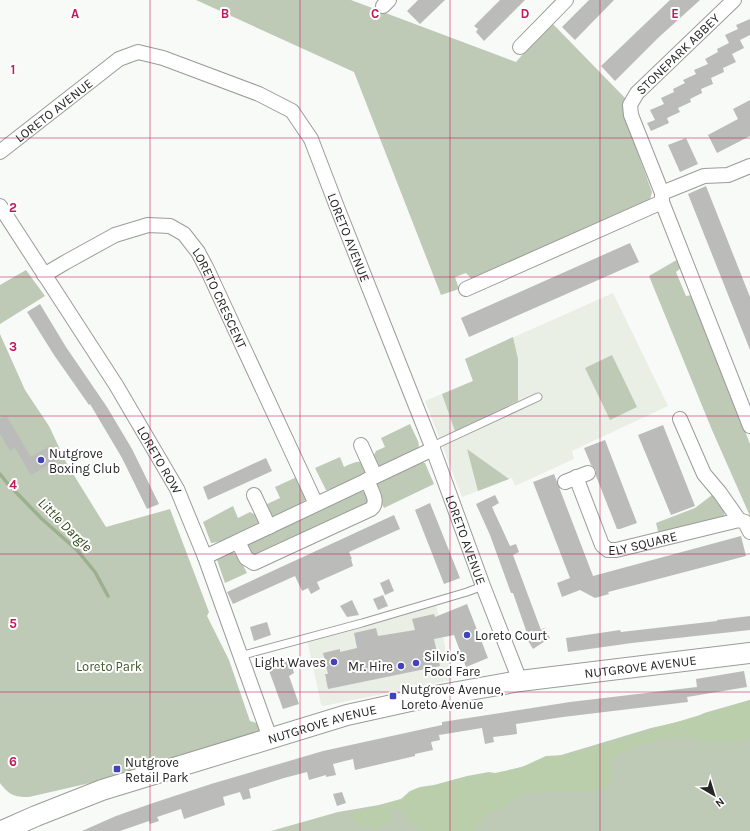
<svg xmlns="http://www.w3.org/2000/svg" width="750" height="831" viewBox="0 0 750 831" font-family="Karla,sans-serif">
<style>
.built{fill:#e9efe5}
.green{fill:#becab5}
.forest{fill:#baceac}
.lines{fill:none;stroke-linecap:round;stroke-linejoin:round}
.stream{stroke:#9caf8e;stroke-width:3.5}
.building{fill:#bbbcb9}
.lane-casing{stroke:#9a9c99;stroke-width:9}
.street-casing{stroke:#9a9c99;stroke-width:16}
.secondary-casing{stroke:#9a9c99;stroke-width:22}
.lane{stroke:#fff;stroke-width:7}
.street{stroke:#fff;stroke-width:14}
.secondary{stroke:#fff;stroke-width:20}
.grid{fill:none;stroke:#c2185b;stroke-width:1;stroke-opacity:0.55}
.poi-dot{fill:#4243b8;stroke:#fff;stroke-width:1.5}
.labels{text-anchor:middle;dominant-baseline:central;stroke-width:4;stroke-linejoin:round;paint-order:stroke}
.street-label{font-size:13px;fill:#252625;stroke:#fff}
.poi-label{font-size:13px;fill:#252625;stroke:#fff;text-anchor:start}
.park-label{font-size:13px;fill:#3e5827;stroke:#fff}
.water-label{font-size:14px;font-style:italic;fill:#2b4412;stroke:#fff}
.grid-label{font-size:13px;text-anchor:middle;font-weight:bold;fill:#c2185b;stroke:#fff;stroke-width:4;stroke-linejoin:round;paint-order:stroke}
</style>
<rect width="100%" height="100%" fill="#f8faf7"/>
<!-- built -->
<path class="built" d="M613,293L668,406L572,451L574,459L515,486L512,478L462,497L425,401L473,381L465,359Z
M435,599L452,680L323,706L321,704L306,635Z"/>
<!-- green -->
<path class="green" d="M196,0H351L516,62L551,22L626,99L627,123L652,192L650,200L472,279L466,273L455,277L459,289L441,295L354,72Z
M680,258L681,268L676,272L686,296L692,295L694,298L750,444V516L712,430L649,276Z
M26,270L45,296L0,324V285Z
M0,334L25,390L49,426L67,464L106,527L170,509L209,612L207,616L229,660L250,721L257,723L261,733L260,744L29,797C14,797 9,795 0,783Z
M513,337L518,359V401L455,431L442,394L473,381L465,359Z
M612,355L637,407L610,420L585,368Z
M410,424L418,441L419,446L414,452L378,469L373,457L376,451L385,447L381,438Z
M467,449L509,479L478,491Z
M340,457L344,467C354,462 369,456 365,474L335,489L326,490L315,468Z
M419,461L425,463L434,484L384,508L375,490V480Z
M299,476L307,499L294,508L269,518L265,509L267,504L280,498L275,487Z
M359,490L366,493L369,501L363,507L256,557L248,552V542Z
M712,495L718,496L725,509L724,517L659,535L656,523L695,508Z
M233,506L238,518L250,512L256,515L259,522C252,534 225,542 211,543L203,522Z
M231,550L241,561L247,573L225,583L217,560L222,554Z
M750,700V831H271L338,812L379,805L508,771L651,728L695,718L704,713Z"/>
<!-- forest -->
<path class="forest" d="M750,700V738C735,743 720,745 704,741C700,740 696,738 692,738C674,734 633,746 617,755C615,756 613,759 610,761L613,772L606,789L591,791H547L538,793H524L505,807L495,810L484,817L474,831H420L412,825L402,811L395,808L392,812L391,820L376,829C366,827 353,825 349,814L401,799L410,791L420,787L434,785L467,776L489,772L495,773L522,767L546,756L567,755Z"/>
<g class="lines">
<!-- stream -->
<path class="stream" d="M0,474L8,484L42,519L77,550L95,572L108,596"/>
</g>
<!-- building -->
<path class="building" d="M418,0H445L420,24L407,11Z
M500,0H525L484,41L476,32L478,29L474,26Z
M589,0H614L575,40L562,27Z
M670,0H700L658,38L615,81L601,66Z
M750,19V35L740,40L744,48L732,54L736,62L723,68L724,72L711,78L713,84L701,89L702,93L690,99L691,102L678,108L680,112L667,118L669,123L651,131L647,123L655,120L650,110L664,104L661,98L674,92L673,89L685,83L683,80L696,74L694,70L708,64L705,59L718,52L717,49L729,43L725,35L738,29L736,25Z
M750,100V136L717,153L708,135L738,119L733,109Z
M686,138L698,164L680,172L668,145Z
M706,186L750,297V350L688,194Z
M630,243L639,262L469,337L461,318Z
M40,304L66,347L107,407L132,449L159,504L147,509L122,458L90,404L89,405L54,355L27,312Z
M6,415L31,457L51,445L59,459L31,475L15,448L10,451L0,434V419Z
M663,425L695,506L671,515L638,435Z
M605,440L637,523L620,529H617L596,476V470L591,465L584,448Z
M266,458L272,471L208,500L203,487Z
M554,474L593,576L741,536L746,556L639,584L608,592L609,594L595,598L580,590L562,597L557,583L570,578L533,482Z
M495,495L499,503L492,507L510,546L516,544L519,552L513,555L519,571L541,630L544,628L550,638L533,649L527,639H529L513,593H511L490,535L476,504Z
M430,503L460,578L444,584L415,510Z
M394,515L400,529L349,552L352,559H351L353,566L317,582L320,589L311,594L308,588L302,591L295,576L233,604L227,592Z
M389,579L394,591L385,595L380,583Z
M383,595L388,606L378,610L373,599Z
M352,600L359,615L347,617L340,606Z
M467,604L488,658L466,667L454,635L434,639L440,666L328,689L325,674H328L323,653L340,649V652L357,648L354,633L376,628L378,636L415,630L412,619L434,614L435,617Z
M750,616V630L632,643L568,652L566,638L620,630L621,632L717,621V620Z
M267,622L271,635L254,641L250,627Z
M290,660L294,673L289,676L299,704L283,709L268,668Z
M744,671L747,687L687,697L688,702L563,717L516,724L517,734L493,737L494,742L485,744L482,728L439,735L440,740L431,742L433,750L415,754V756L355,770L353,759L333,764L336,775L326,777V775L309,780L307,772L284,778L249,789L251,798L243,800L240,792L223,797L225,805L184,819L181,809L157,817L159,821L150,824L149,821L120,831H82L116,816L153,803L211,784L323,751L442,725V722L570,702L697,687L696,679Z
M342,792L346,803L337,806L333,794Z"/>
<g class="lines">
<!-- lane casing -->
<g class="lane-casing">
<path id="lane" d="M433,449L437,444L538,397
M240,656L362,623L467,592L483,586"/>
</g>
<!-- street casing -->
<g class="street-casing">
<g id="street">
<path d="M734,0L637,93L630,105L631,115L662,193V202L750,426"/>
<path d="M383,6L389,0"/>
<path d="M520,47L566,0"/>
<path id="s1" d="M0,152L119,59L138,52L163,58L259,94L292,111L311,139L337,207L433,449L483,586L520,681"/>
<path d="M662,193L704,176L728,175L750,166"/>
<path id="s2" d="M0,206L116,385L177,489L205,557L270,738"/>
<path id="s3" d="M44,275L66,262L115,235L148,225L170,226L184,234L198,252L207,269L316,504"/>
<path d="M466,289L662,202"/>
<path d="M680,419L704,474L720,493L739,520"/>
<path d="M361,445L375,476"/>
<path id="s4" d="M576,477L602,545L608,550H616L739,520L745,522L750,532"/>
<path d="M565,482L588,473"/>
<path d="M254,495L269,527"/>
<path d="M238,542L246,558L254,563L371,509C380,502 370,489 367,480"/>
<path d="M205,557L433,449"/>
</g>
</g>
<!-- secondary casing -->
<g class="secondary-casing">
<g id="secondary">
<path id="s5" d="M2,831L36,816L102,790L347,715L424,698L520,681L750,653"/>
</g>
</g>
<!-- lane -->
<use href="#lane" class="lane"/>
<!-- street -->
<use href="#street" class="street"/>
<!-- secondary -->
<use href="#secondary" class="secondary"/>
</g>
<!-- grid -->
<path class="grid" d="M150,0V831M300,0V831M450,0V831M600,0V831M0,138H750M0,277H750M0,416H750M0,554H750M0,692H750"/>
<!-- markers -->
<g class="poi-dot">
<circle cx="41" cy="460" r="4"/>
<circle cx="467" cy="635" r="4"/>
<circle cx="334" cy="662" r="4"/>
<circle cx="416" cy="663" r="4"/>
<circle cx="401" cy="666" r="4"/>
<rect x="389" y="692" width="8" height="8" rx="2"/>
<rect x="113" y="765" width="8" height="8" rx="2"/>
</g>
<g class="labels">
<!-- street labels -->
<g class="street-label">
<text transform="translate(678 54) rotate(-44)">STONEPARK ABBEY</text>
<text stroke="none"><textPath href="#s1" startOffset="68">LORETO AVENUE</textPath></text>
<text stroke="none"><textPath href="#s1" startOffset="476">LORETO AVENUE</textPath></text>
<text stroke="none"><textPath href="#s3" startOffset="228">LORETO CRESCENT</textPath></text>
<text stroke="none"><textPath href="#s2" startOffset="300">LORETO ROW</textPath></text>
<text stroke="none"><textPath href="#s1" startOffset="800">LORETO AVENUE</textPath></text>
<text stroke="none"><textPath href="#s4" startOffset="116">ELY SQUARE</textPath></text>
<text stroke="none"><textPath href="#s5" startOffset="662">NUTGROVE AVENUE</textPath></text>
<text stroke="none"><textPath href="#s5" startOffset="338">NUTGROVE AVENUE</textPath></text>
</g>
<!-- poi labels -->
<g class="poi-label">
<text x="49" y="453">Nutgrove<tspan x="49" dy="15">Boxing Club</tspan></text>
<text x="475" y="635">Loreto Court</text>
<text x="424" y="656">Silvio's<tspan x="424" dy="15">Food Fare</tspan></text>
<text x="326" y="662" text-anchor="end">Light Waves</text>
<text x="393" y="666" text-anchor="end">Mr. Hire</text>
<text x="401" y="689">Nutgrove Avenue,<tspan x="401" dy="15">Loreto Avenue</tspan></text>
<text x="125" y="762">Nutgrove<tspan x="125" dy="15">Retail Park</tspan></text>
</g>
<!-- park labels -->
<g class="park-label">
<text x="109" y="666">Loreto Park</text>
</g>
<!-- water labels -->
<g class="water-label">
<text transform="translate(65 525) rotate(45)">Little Dargle</text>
</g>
</g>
<g class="grid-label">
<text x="75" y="18">A</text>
<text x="225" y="18">B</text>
<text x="375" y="18">C</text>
<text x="525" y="18">D</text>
<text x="675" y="18">E</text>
<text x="13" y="74">1</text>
<text x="13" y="212">2</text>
<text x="13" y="351">3</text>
<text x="13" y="489">4</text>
<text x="13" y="628">5</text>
<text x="13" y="766">6</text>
</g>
<!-- north arrow -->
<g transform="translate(714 795) rotate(142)" stroke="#ffffff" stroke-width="3" paint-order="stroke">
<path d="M0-3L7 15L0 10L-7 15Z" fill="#252625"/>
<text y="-6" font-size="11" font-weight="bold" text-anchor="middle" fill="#252625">N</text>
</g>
</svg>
